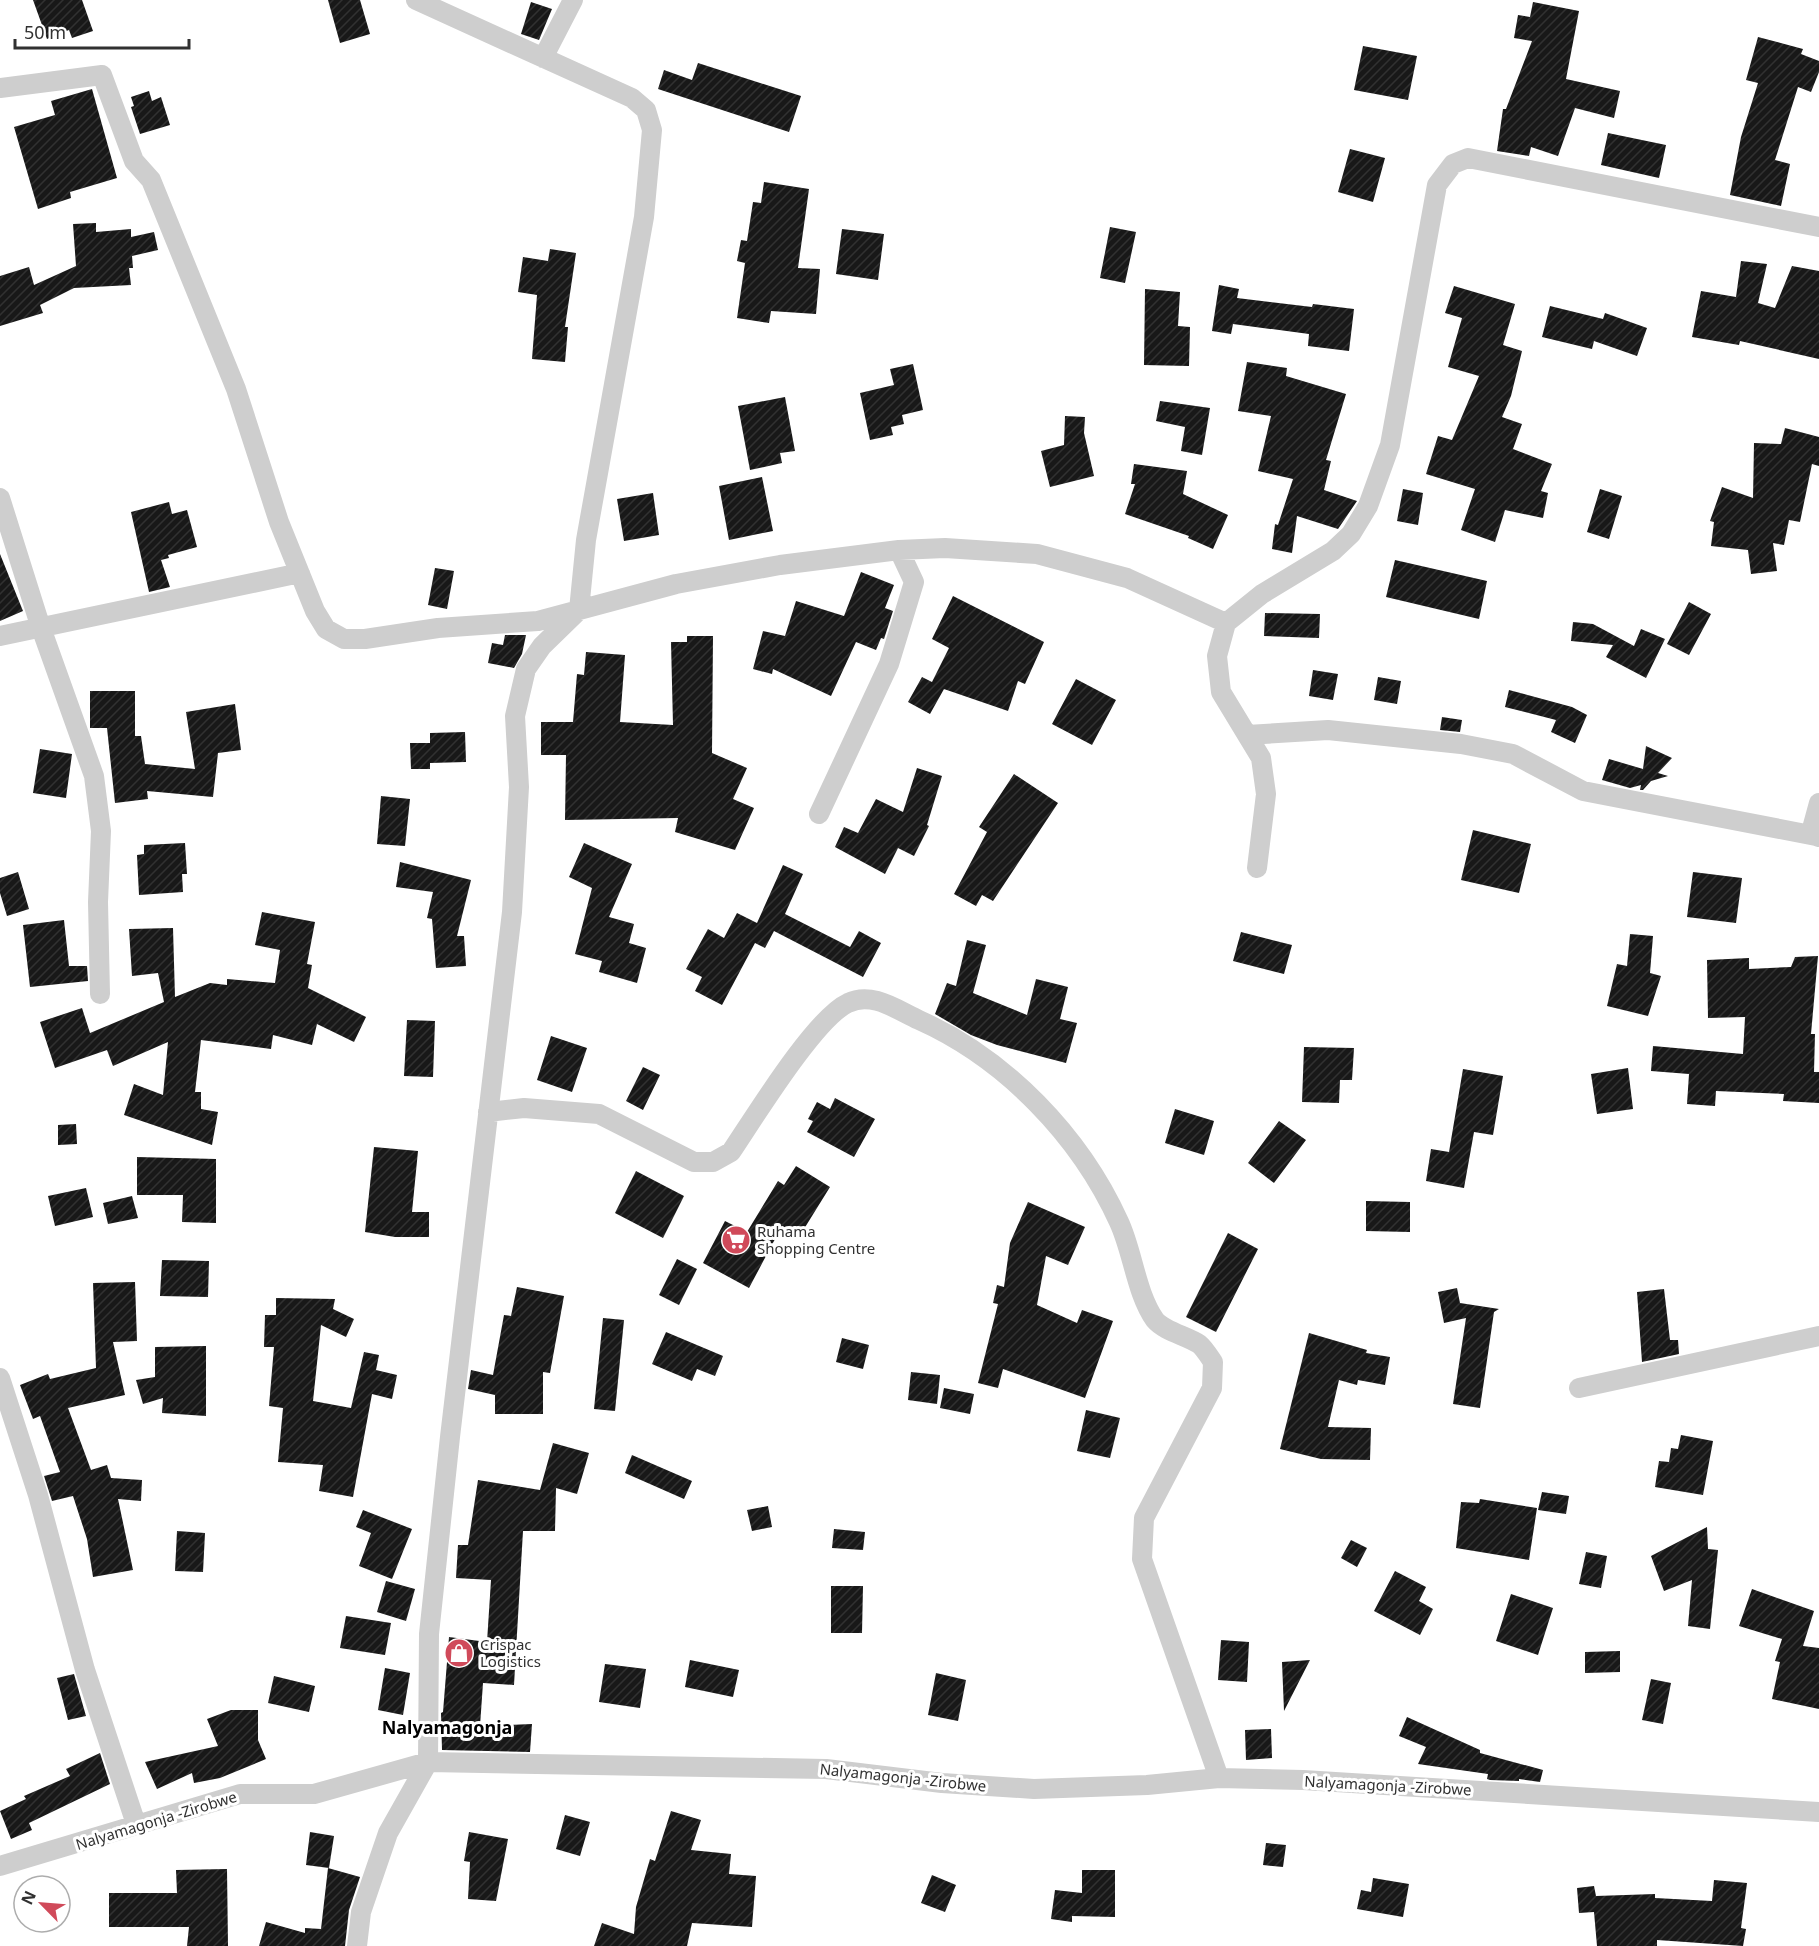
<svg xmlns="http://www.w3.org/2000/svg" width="1819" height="1946" viewBox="0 0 1819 1946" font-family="'Noto Sans',sans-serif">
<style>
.building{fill:url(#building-hatch)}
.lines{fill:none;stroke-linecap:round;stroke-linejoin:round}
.minor{stroke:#cecece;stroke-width:20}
.labels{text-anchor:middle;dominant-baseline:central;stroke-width:6;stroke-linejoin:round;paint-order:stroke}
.poi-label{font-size:15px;fill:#313131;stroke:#fff;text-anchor:start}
.street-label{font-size:15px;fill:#313131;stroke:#fff}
.quarter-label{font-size:18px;font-weight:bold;fill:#000;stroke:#fff}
</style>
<defs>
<pattern id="building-hatch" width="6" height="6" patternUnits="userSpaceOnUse" patternTransform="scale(1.5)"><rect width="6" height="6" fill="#181818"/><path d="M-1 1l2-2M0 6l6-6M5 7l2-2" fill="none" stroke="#313131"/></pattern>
</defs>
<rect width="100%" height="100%" fill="#fff"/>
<!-- building -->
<path class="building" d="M33,0H82L93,31L72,38L69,30L47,39Z
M328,0H360L370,34L340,43Z
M531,2L552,9L539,40L521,34Z
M1533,2L1579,11L1566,79L1620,91L1614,118L1575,108L1558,156L1531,147L1529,156L1497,151L1503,109H1506L1532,41L1514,38L1518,15L1530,17Z
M1758,37L1803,49L1801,54L1819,61V72L1811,92L1798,87L1775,160L1790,164L1781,206L1730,195L1741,137L1758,83L1746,80Z
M1363,46L1417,56L1408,100L1354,90Z
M698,63L801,96L789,132L658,89L664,70L692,80Z
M92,89L117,178L70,192L71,198L38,209L14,127L55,115L51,101Z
M149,91L152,101L161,97L170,125L140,134L131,107L134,106L131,97Z
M1608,133L1666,145L1659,178L1601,165Z
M1350,149L1385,158L1373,202L1338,192Z
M764,182L809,189L798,268L820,269L816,314L771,311L769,323L737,318L745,263L737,261L741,240L747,241L753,202L761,203Z
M96,223V232L131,229V237L154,232L158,250L132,256L133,268H129L131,285L74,288L40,305L43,313L0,326V276L29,267L34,285L76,266L73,224Z
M1110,227L1136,232L1125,283L1100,278Z
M842,229L884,234L878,280L836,274Z
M550,249L576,253L565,327H568L565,362L532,359L537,295L518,292L523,257L548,261Z
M1741,261L1767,264L1758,303L1775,308L1792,266L1819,271V359L1740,341L1739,345L1692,337L1701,291L1736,297Z
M1219,285L1239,289L1237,298L1312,307L1313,304L1354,309L1349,351L1308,346L1309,334L1233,324L1231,334L1212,331Z
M1454,286L1515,304L1503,345L1522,351L1511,396L1502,417L1522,424L1513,449L1552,464L1541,491L1548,493L1543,518L1505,510L1495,542L1461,530L1475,489L1426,474L1438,436L1452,440L1479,376L1448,367L1462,318L1445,313Z
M1145,289L1180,292L1178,326L1190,327L1189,366L1144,365Z
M1550,306L1603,319L1605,313L1647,328L1637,356L1594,341L1592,349L1542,337Z
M1247,362L1287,368L1286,376L1346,394L1326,460L1331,461L1324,490L1357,501L1338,529L1297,516L1292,553L1272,549L1275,524L1278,525L1293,479L1258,471L1271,416L1238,411Z
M913,364L923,410L902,415L904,424L891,427L893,435L870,440L860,393L894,385L890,369Z
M785,397L795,451L780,453L782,463L750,470L738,406Z
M1160,401L1210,408L1202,455L1181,451L1185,427L1156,421Z
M1065,416L1085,417L1084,433L1094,476L1050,487L1041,451L1064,445Z
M1785,428L1819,437V466L1812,464L1800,522L1789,520L1784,545L1773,543L1777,571L1751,574L1748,550L1711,546L1714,522L1710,521L1722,487L1753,498L1754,443L1781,444Z
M1134,464L1187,471L1183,494L1228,515L1213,549L1188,538L1189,536L1125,514L1135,484H1131Z
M762,477L773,531L729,540L719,486Z
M1403,489L1423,493L1418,525L1397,521Z
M1600,489L1622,496L1609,539L1587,532Z
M653,493L659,535L624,541L617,499Z
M169,502L172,514L187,510L197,547L168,555L169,558L161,560L170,587L149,592L131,512Z
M0,554L23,611L0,621Z
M1395,560L1487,581L1479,619L1386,597Z
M435,568L454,571L447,609L428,605Z
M861,572L894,585L885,608L893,611L884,639L881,638L876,650L856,642L831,696L773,669L772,674L753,669L763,631L785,636L796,601L844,616Z
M953,596L1044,642L1025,684L1018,681L1008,711L941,688L944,689L930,714L908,702L922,677L932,682L949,648L932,639Z
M1689,602L1711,614L1689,655L1667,644Z
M1265,613L1320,614L1319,638L1264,636Z
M1573,622L1593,624L1634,646L1641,629L1665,639L1646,678L1606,657L1613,645L1571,641Z
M505,635H526L522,654L514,668L488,663L492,643L503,645Z
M687,636H713L712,753L747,768L733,799L754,808L735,850L675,832L678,818L565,820L566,755H541V722H573L577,674L584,675L586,652L625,655L620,722L673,725L671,642H687Z
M1313,670L1338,674L1333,700L1309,696Z
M1378,677L1401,681L1397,704L1374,700Z
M1076,679L1116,700L1092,745L1052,724Z
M1509,690L1572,707L1587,715L1575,743L1551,732L1556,720L1505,707Z
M90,691H135V736H141L145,764L195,769L186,712L235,704L241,750L218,753L213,797L147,791L148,799L115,803L107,728H90Z
M1442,717L1462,720L1460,732L1440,730Z
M465,732L466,762L430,763V769H411L410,743H430V733Z
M1646,746L1672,758L1658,773L1668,776L1651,781L1643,790H1640L1641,785L1630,788L1602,780L1609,759L1643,769Z
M40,749L72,754L66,798L33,793Z
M917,768L942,776L927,825L929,826L914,856L898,848L885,874L835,847L844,827L858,833L876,799L903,812Z
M1014,774L1058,803L993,901L982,895L976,906L954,894L987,832L979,827Z
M381,796L410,799L405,846L377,844Z
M1473,830L1531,844L1519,893L1461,880Z
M185,843L187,874H182L183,892L139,895L137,855L144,854V845Z
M584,843L632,864L609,917L634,924L629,943L646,948L637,983L599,972L602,961L575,954L592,888L569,877Z
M400,862L471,880L457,936H464L466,966L436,968L432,919L427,918L433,892L396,887Z
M783,865L803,874L785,914L850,947L859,931L881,943L863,977L774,931L765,948L755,943L722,1005L695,991L702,977L686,969L708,929L724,938L737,913L757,923Z
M18,872L29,909L7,916L0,893V878Z
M1693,872L1742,878L1736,923L1687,917Z
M262,912L315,922L307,964L312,965L308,988L366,1017L354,1042L317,1024L312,1045L273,1035L271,1049L201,1040L195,1092H201V1109L218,1112L212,1145L124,1115L134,1084L163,1095L168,1042L113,1066L107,1050L55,1068L40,1022L82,1008L90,1033L164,1002L158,973L132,976L129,929L173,928L175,997L210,983L227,985V979L275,983L280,950L255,945Z
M64,920L69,966H87L88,981L30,987L23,925Z
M1241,932L1292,945L1284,974L1233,961Z
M1630,934L1653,936L1650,973L1661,976L1648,1016L1607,1006L1617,964L1627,966Z
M967,940L986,945L973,993L1027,1015L1036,979L1068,987L1060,1019L1077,1023L1066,1063L997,1045L971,1035L935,1014L947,983L956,986Z
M1818,956L1811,1034H1815L1814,1072H1819V1103L1783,1101L1784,1094L1716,1091L1715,1106L1687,1104L1689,1074L1651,1071L1653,1046L1743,1054L1745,1017L1708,1018L1707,960L1749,958V969L1791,967L1795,957Z
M407,1020L435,1021L433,1077L404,1076Z
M551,1036L587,1048L572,1092L537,1080Z
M1304,1047L1354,1048L1352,1080H1340L1339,1103L1302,1102Z
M643,1067L660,1075L643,1110L626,1101Z
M1628,1068L1633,1109L1597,1114L1591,1074Z
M1463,1069L1503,1076L1493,1135L1474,1132L1464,1188L1426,1181L1431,1149L1449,1152Z
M835,1098L875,1119L854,1157L807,1132L813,1121L808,1119L817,1102L830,1109Z
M1175,1109L1214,1121L1204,1155L1165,1143Z
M1279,1121L1306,1140L1274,1183L1248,1163Z
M76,1124L77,1144L58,1145V1125Z
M374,1147L418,1151L412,1212H429V1237H395L365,1232Z
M137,1157L216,1159V1223L182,1222L183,1195H137Z
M796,1166L830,1187L799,1237L782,1226L749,1288L703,1263L725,1221L747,1232L778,1181L784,1185Z
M636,1171L684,1196L663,1238L615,1213Z
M86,1188L93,1217L55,1226L48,1196Z
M132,1196L138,1218L108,1224L103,1203Z
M1366,1201L1410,1202V1232L1366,1231Z
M1028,1202L1085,1227L1068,1265L1046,1256L1037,1305L1077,1323L1082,1310L1113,1321L1085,1398L1003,1369L998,1388L978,1383L998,1304L993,1303L997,1285L1004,1287L1010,1243Z
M1228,1233L1258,1249L1216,1332L1186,1317Z
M677,1259L697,1269L679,1305L659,1295Z
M162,1260L209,1261L208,1297L160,1296Z
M135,1282L137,1341L113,1342L125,1395L68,1408L91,1470L107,1465L111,1478L142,1480L141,1501L118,1499L133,1570L93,1577L87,1539L73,1496L52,1501L44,1476L60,1472L40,1416L33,1419L20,1385L48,1374L50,1379L96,1368L93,1283Z
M517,1287L564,1296L550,1373L543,1372V1414H495V1395L468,1389L471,1370L493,1375L504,1315L511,1316Z
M1457,1288L1460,1303L1499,1309L1494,1312L1480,1408L1453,1404L1466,1318L1444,1323L1438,1292Z
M1664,1289L1670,1340H1678L1679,1354L1642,1362L1637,1292Z
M276,1298L335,1299L333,1309L354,1319L346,1337L321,1325L313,1401L351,1408L364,1352L379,1355L376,1370L397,1375L392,1399L372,1394L353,1497L319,1491L323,1465L278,1462L283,1408L269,1406L274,1347H264L265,1315H276Z
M603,1318L624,1320L615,1411L594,1409Z
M666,1332L723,1356L715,1376L697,1369L692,1381L652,1364Z
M1309,1333L1367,1350L1366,1353L1390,1357L1385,1385L1358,1380L1357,1385L1339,1380L1328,1427L1371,1428L1370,1460L1321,1459L1280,1449Z
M842,1338L869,1345L863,1369L836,1362Z
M206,1346V1416L162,1413L163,1398L143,1404L136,1380L155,1377V1347Z
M911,1372L940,1375L937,1404L908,1400Z
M944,1388L974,1394L970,1414L940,1408Z
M1086,1410L1120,1418L1110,1458L1077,1451Z
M1681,1435L1713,1441L1703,1495L1655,1487L1659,1461L1669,1462L1671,1448L1678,1449Z
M553,1443L589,1453L577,1494L556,1488L555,1531H523L514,1685L483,1683L480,1726L532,1724L530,1752L442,1750L441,1713L443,1712L449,1637L487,1642L491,1580L456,1578L458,1545H468L478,1480L540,1490Z
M632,1455L692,1481L684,1499L625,1473Z
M1542,1492L1569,1496L1566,1514L1538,1510Z
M1480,1499L1537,1508L1529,1560L1456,1548L1461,1502L1479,1503Z
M768,1506L772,1527L752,1531L747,1510Z
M363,1510L412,1529L392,1579L359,1566L371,1533L356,1527Z
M1707,1527L1708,1549L1718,1550L1710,1629L1688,1626L1692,1580L1664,1591L1651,1556Z
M834,1529L865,1532L863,1550L832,1548Z
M177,1531L205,1533L203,1572L175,1571Z
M1351,1540L1367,1548L1357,1567L1341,1558Z
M1586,1552L1607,1556L1601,1588L1579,1584Z
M1395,1571L1426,1587L1419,1601L1433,1609L1420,1635L1374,1611Z
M386,1581L415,1589L406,1621L377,1612Z
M831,1586H863L862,1633H831Z
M1752,1589L1814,1611L1803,1646L1819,1648V1709L1772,1699L1780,1662L1775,1661L1782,1639L1739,1626Z
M1511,1594L1553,1608L1538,1655L1496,1641Z
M346,1616L391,1623L385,1655L340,1648Z
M1221,1640L1249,1642L1247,1682L1218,1680Z
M1620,1651V1672L1585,1673V1652Z
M690,1660L739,1670L733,1697L685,1687Z
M1310,1660L1284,1711L1282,1662Z
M605,1664L646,1669L640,1708L599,1702Z
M385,1668L410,1673L403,1715L378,1710Z
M936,1673L966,1680L958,1721L928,1715Z
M74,1674L86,1716L68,1720L57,1678Z
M274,1676L315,1686L309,1712L268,1703Z
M1651,1679L1671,1683L1663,1724L1642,1720Z
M231,1710H258V1740L266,1759L220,1778L194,1783L192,1773L157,1789L145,1762L218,1746L207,1719Z
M1407,1717L1480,1750V1753L1543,1770L1540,1782L1519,1779V1781L1490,1780L1487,1779L1488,1774L1418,1764L1426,1747L1399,1736Z
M1271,1729L1272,1758L1246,1760L1245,1730Z
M100,1753L110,1784L29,1823L32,1830L11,1839L0,1811L26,1799L24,1796L70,1776L66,1769Z
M671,1811L701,1820L691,1850L731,1854L729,1874L756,1876L752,1927L692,1923L687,1946H594L602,1923L634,1934L636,1907L650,1859L655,1861Z
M565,1815L590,1822L580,1856L556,1849Z
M310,1832L334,1836L329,1868L306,1865Z
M469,1832L508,1839L496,1901L468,1899L470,1862L464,1861Z
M1266,1843L1286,1845L1283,1867L1263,1865Z
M328,1868L360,1877L349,1910L345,1946H259L266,1922L305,1933V1928L321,1929Z
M227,1869L228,1946H187L189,1927H109V1893H177L176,1870Z
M1082,1870H1115V1917L1072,1916V1922L1051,1919L1055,1890L1082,1893Z
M932,1875L956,1885L945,1912L921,1903Z
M1373,1878L1409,1884L1403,1917L1357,1909L1361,1890L1371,1892Z
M1714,1880L1747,1883L1741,1928L1746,1929L1743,1946L1657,1940V1946H1597L1594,1912L1579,1913L1577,1888L1594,1886L1596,1896L1655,1894V1898L1712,1901Z"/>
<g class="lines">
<!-- minor -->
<path class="minor" d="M543,58L573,0
M0,88L102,75L134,161L151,180L236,389L279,522L315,611L326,629L344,639H365L438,628L538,621L676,584L780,565L899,550L945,548L1037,554L1127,578L1226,623
M0,498L40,625L94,776L101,831L98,902L100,994
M0,636L300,573
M1247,735L1328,730L1461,744L1513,754L1583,791L1816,836
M1819,803L1813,825L1816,836L1819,837
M819,814L889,664L914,582L899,550
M1257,868L1266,794L1261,758L1221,692L1217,656L1226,623L1262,594L1333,551L1351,534L1368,506L1390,445L1437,185L1453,164L1468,158L1819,227
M488,1112L524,1108L599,1114L694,1162H713L731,1152C754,1118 815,1018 848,1003C872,991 897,1010 919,1020C1006,1059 1080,1136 1119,1222C1133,1252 1136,1293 1155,1320C1164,1331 1187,1336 1199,1344C1204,1348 1209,1356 1213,1362L1212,1388L1144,1518L1142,1559L1219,1778
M0,1378L38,1495L85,1670L136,1824
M1579,1388L1819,1336
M0,1866L240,1794H314L428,1762L826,1769L942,1783L1034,1789L1147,1785L1219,1778L1303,1780L1819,1812
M357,1946L361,1912L388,1833L428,1762L429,1634L450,1437L512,912L519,787L515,716L526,669L542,646L579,610L586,540L644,217L652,130L646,110L632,98L416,0"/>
</g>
<!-- icons -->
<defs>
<g id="supermarket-disc" transform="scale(1.5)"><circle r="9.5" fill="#d04a5a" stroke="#fff"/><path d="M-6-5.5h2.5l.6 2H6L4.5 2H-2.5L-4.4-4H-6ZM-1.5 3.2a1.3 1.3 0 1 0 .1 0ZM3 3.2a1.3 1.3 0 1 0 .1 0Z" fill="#fff"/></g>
<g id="shop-disc" transform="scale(1.5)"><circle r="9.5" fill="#d04a5a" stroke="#fff"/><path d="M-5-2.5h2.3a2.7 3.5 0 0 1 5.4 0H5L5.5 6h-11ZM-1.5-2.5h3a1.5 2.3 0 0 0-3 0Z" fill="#fff"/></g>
</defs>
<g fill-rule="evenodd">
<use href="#supermarket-disc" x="736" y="1240"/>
<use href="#shop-disc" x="459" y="1653"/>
</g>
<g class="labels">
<!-- poi labels -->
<g class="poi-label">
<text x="757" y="1231">Ruhama<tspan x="757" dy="17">Shopping Centre</tspan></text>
<text x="480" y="1644">Crispac<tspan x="480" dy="17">Logistics</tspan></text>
</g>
<!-- street labels -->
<g class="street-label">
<text transform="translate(903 1777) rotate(6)">Nalyamagonja -Zirobwe</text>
<text transform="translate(1388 1785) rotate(3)">Nalyamagonja -Zirobwe</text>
<text transform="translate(156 1820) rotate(-17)">Nalyamagonja -Zirobwe</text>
</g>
<!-- quarter labels -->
<g class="quarter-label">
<text x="447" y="1727">Nalyamagonja</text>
</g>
</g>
<!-- north arrow -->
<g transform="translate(42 1904) rotate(295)"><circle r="28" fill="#ffffff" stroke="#adadad" stroke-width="1.5"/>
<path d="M0-4.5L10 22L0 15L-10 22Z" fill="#d04a5a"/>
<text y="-9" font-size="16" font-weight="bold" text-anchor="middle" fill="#313131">N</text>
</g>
<!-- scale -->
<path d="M15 39v9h174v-9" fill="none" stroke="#313131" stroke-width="3"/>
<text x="24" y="39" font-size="18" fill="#313131" stroke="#ffffff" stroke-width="4.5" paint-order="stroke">50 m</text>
</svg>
